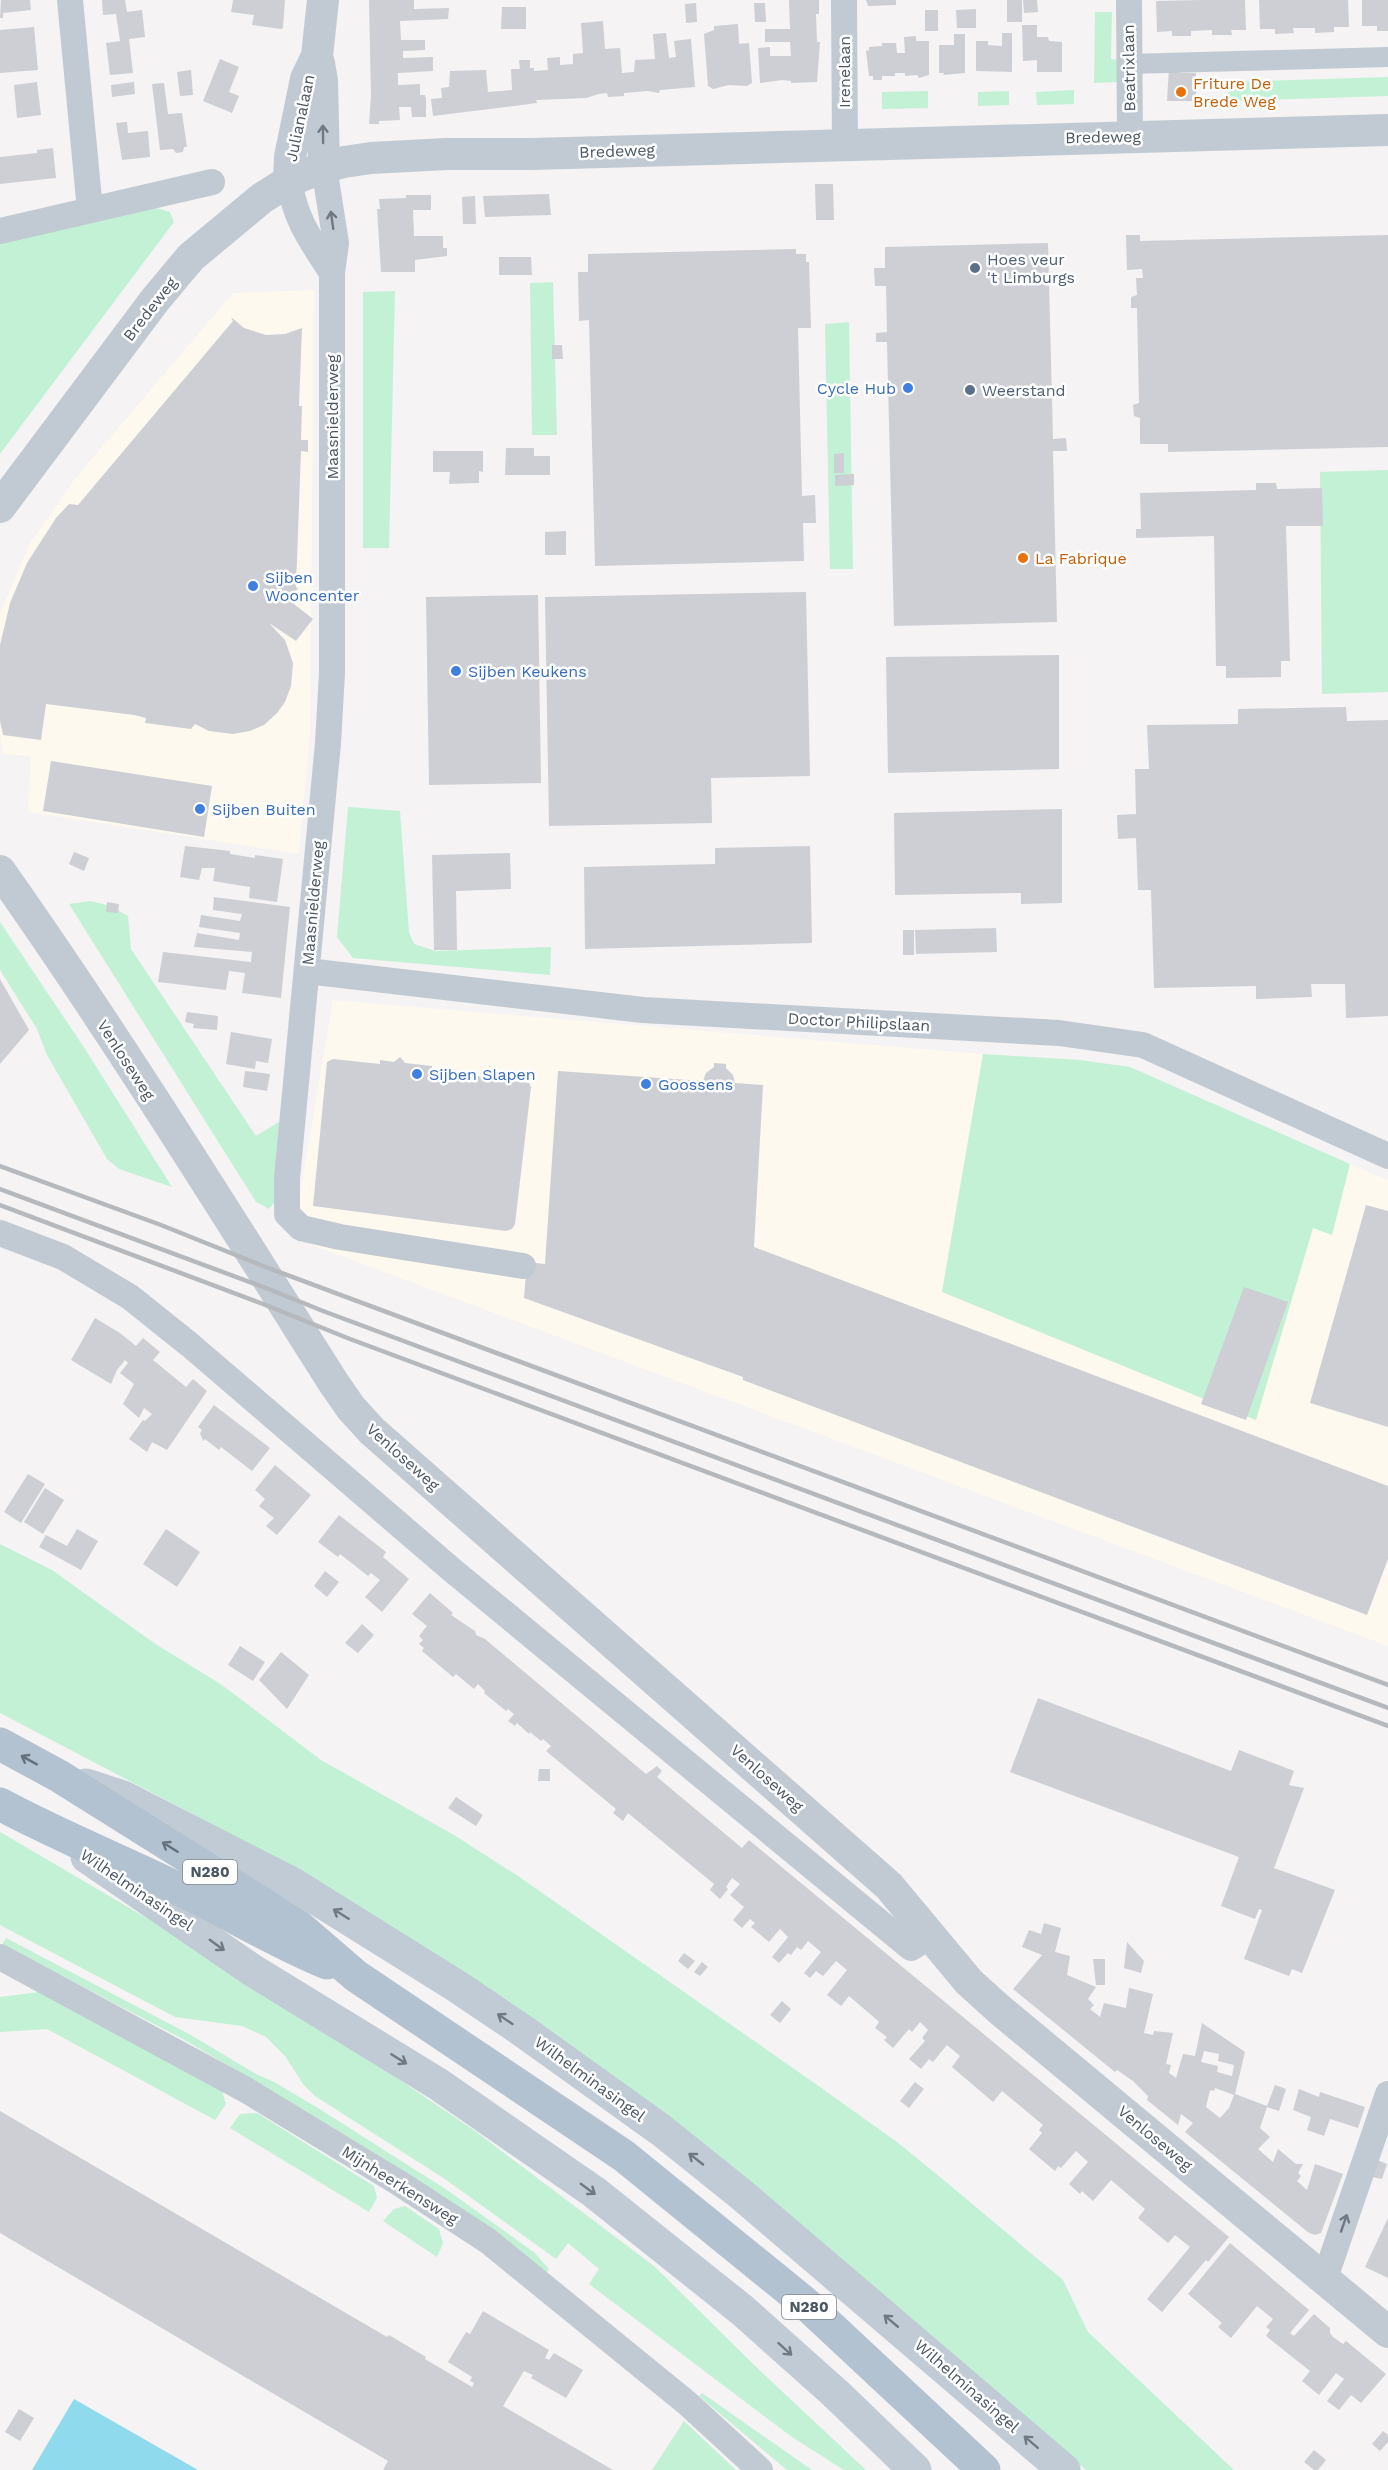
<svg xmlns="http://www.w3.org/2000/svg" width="1388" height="2470" viewBox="0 0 1388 2470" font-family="'Work Sans',sans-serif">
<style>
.commercial{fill:#fdf9ef}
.green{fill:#c3f1d5}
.water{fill:#90daee}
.building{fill:#cdcfd5;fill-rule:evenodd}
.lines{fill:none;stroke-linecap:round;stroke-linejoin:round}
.pedestrian{stroke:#c1cad2;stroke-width:20}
.minor{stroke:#c1cad2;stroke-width:26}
.tertiary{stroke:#c1cad2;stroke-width:32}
.secondary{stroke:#c1cbd6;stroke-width:33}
.primary{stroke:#b3c2d1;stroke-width:33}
.rail{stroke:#b5b8bd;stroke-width:4.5}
.oneway{stroke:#6e7983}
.oneway2{stroke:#64717d}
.oneway3{stroke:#6e7984}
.food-dot{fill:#e8710a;stroke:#fff;stroke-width:2}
.service-dot{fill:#5c6f8a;stroke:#fff;stroke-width:2}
.shop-dot{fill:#3f7fe0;stroke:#fff;stroke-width:2}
.labels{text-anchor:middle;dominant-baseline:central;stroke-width:5;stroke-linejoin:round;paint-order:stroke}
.shield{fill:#fff;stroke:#808990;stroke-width:1.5}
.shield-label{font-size:15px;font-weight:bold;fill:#4a5661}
.street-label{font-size:16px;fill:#4a5661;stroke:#fff}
.food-label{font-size:16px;fill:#c56008;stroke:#fff;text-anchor:start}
.service-label{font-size:16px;fill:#4e5e75;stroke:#fff;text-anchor:start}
.shop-label{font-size:16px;fill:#366cbe;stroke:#fff;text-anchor:start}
</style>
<rect width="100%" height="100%" fill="#f5f3f3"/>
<!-- commercial -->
<path class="commercial" d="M314,290L310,733L299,854L28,812L31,756L3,754L0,735V614L29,545L74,480L233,293Z
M333,1000L983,1054L942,1292L1255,1420L1313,1228L1332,1235L1350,1164L1388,1180V1646L309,1244L311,1220L298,1205Z"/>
<!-- green -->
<path class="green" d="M1095,12H1112L1111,59L1119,60L1120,82L1094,83Z
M1388,77V96L1228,101V82Z
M1074,90V104L1037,105L1036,92Z
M928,91V108L882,109V92Z
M1009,91V105L978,106V92Z
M156,208L170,212L174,222L0,454V243Z
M553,282L557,435H532L530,283Z
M395,291L389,548H363V292Z
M849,322L853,569H830L825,324Z
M1388,470V692L1322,694L1320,472Z
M348,807L400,811L409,932L414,944L436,951L551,947L550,975L353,958L337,937Z
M90,901L111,906L128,916L131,949L256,1136L282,1120L276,1200L269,1209L256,1202L69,904Z
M0,922L85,1049L172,1187L119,1169L107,1159L47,1055L37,1029L0,970Z
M983,1054L1080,1060L1130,1067L1350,1164L1332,1235L1313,1228L1256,1420L942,1292Z
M0,1544L52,1570L154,1643L222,1685L321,1760L454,1835L518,1876L820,2087L897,2142L940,2177L1063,2280L1088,2332L1234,2470H1086L639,2101L430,1953L189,1812L0,1713Z
M0,1832L174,1934L285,2002L475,2131L654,2266L752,2363L866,2470H844L792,2437L589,2284L599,2269L568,2243L556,2259L445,2179L315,2096L303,2084L285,2056L266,2037L242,2026L175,2017L0,1925Z
M6,1938L191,2035L256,2074L274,2082L318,2108L447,2190L535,2253L549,2269L546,2274L435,2194L353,2140L183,2039L2,1945Z
M39,1992L221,2088L226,2104L215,2120L47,2029L0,2032V1997Z
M257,2113L374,2186L377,2198L369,2212L230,2128L240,2114Z
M405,2206L439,2229L443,2243L437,2257L383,2221L394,2209Z
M702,2393L812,2470H787L699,2396Z
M684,2421L736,2470H652Z"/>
<!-- water -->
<path class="water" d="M74,2399L198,2470H32Z"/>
<!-- building -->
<path class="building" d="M1,0H30L31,10L3,13V18H0Z
M102,0H125L127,12L142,10L145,37L129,39L133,73L110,75L106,43L120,41L118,27L116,14L103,15Z
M233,0H285L283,28L281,29L252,25L254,15L231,12Z
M369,0H414V9L449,8L448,19L400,21L401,40H425V50L403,51V58L433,57V71L398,73V85L420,84V95H425L426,99V117H412L411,107H399L400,120L379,121V124H369L371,96Z
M789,0H819V14H816L817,42H820L817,82L791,83V81L782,80L760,83L758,48L770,47V56H791L790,42H765V29H790Z
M866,0H896V5L868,6Z
M1007,0H1022V22H1007Z
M1023,0H1037L1038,12L1024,13Z
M1201,0H1245L1246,30H1231L1232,35H1212V30L1191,31V36H1172V31L1157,32L1156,1Z
M1259,0H1348L1349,27H1334V32L1315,33V28H1293L1294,33L1275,34V29H1260Z
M1362,0H1388V31H1377V26H1362Z
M696,3L697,22L686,23L685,4Z
M754,3H765L766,22H755Z
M502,7H526V29H501Z
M976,9V28H957L956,10Z
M925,10H938V31H925Z
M603,21L605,49L620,48L622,73L634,72L635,60L655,59L653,34L666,33L669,58L676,57L674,41L691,39L695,87L660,90L659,93L648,91L624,93V96L608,97L607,93L599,94L586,98L536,100L537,103L433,116L431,99L442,98L441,88L449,87L450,71L486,70L488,92L512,90L511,69H520L519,60H530V68H534V71L548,70L547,58L560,57V65L573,64V54L583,53L581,23Z
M738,24L739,44L749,43L752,83L747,86L729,85L713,89L708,86L704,34L714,30V26Z
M1022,25H1037V37H1048L1049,41L1062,42V72H1037V60L1023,61Z
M34,27L38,70L0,73V30Z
M1002,33H1012V72L976,71V41H988V45L1002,46Z
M954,34H965V73L943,75L944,73H939V45H954Z
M916,36V41H929V75L919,78L917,75L905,76V73H895V76H882V80H873V76H869L866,51L869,50V47L882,46V43H896L897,53H905L904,37Z
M220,59L239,67L229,92L239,96L232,113L203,101Z
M1169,68H1180V73H1196V101H1167Z
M191,70L193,95L180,96L177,72Z
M37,82L41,115L17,118L14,85Z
M134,82L135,94L112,97L111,85Z
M164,83L168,114L182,113L187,147H184L183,152L176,153L173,149L160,150L152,84Z
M127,122L128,133L148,131L150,157L122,160L116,123Z
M53,148L56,178L0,184V157L37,153V150Z
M815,184H833L834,220H816Z
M549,194L551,215L485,217L483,196Z
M406,195H431V210H413L414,236H443V248H447V256L415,260V272H381L377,209H380L379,199L406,198Z
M475,196L476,224H463L462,197Z
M1126,235H1140V241L1388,235V447L1168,452V444H1140V418L1134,416L1133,405L1139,403L1137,308H1131V297L1137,295L1136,278H1143L1142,269L1127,270Z
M1048,243L1053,439L1066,438L1067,451H1053L1057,622L894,626L887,342H876V333L887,332L886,286H875L874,268H885V247Z
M796,249V254H806V262H809L811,328H798L802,496L815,495L816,523H803L804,561L595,566L589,320L579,321L578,272H588V254Z
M499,257H531L532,275H499Z
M231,317L244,328L266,335L285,334L302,328L299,406H302L301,440H308V452L301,451L296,587L298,588L289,600L313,619L296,641L269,623L285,640L293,663L291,686L285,702L277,713L264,725L250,731L233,734L209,731L195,724L191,729L145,723L146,718L134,715L46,704L41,740L3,735L0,721V645L10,603L27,563L56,518L69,504L78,505L233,321Z
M552,345H562L563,359H552Z
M506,448H534V456H550V475H505Z
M433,451H483V472L479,471V483L449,484L450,472H433Z
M844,453V473H834V454Z
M854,474V485L835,486V475Z
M1256,483H1276L1277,489L1322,488L1323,526H1286L1290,661H1281V677L1226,678V666H1216L1214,536L1136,538V529H1141L1140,493L1256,490Z
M566,531V555H545V532Z
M806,592L810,776L711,778L712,823L549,826L545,597Z
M538,595L541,783L429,785L426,597Z
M1059,655V769L888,773L886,657Z
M1346,707L1347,721L1388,720V1016L1346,1018L1345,984H1311L1312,997L1256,999V986L1154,988L1151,890H1138L1136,838L1118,839L1117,815L1136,814L1135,769H1149L1147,725L1238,724V709Z
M51,761L212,786L204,837L43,811Z
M1062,809V903L1021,904V893L895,895L894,813Z
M185,846L230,851V854L255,858V855L283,859L277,902L249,898L250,887L213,881L215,868H202L199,880L180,877Z
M810,846L812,943L585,949L584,867L715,864V848Z
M74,852L89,858L84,871L69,864Z
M510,853L511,889L456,891L457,950H434L432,855Z
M214,897L290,907L281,998L242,993L245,973L229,971L226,990L158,982L163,952L251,962L252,952L194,947L197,933L239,940L240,933L199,927L201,915L240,921L242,914L213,910Z
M107,902L119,904L118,913L106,912Z
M996,928L997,952L916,954L915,930Z
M903,930H914V955H903Z
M0,979L29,1030L0,1064Z
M187,1012L218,1016L217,1030L193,1028L194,1024L185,1022Z
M231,1032L272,1039L268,1063L256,1061L255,1069L226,1064Z
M400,1057L405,1063L432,1066V1070L529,1083L531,1087L515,1224L512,1229L506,1231L313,1206L327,1062L333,1059L380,1064V1060L394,1062Z
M714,1063L726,1064V1068L733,1075L735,1083L763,1085L754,1247L1388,1486V1559L1367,1615L743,1380V1377L524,1298L527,1262L545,1264L558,1071L703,1081L706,1073L714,1067Z
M245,1071L270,1074L267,1091L243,1087Z
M1366,1205L1388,1211V1427L1310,1403Z
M1244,1287L1288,1302L1246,1420L1201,1404Z
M95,1318L120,1333L136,1346L143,1338L160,1352L153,1360L186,1387L193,1379L207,1391L167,1450L152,1442L147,1452L129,1439L143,1420L145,1421L152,1414L144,1408L139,1418L123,1404L134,1384L120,1373L128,1363L125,1360L117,1370L111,1384L71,1360Z
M214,1405L270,1448L252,1471L221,1447L219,1450L205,1439L203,1441L200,1433L202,1430L198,1427Z
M275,1465L311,1495L277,1535L266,1526L274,1518L259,1506L265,1499L255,1490Z
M28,1474L45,1484L21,1523L4,1512Z
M45,1488L64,1500L43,1534L24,1522Z
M339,1515L386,1552L383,1557L409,1579L382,1612L365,1597L380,1580L371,1573L368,1576L340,1554L338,1557L318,1542Z
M77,1529L98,1541L81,1570L39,1547L46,1535L67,1546Z
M166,1529L200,1552L177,1587L143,1564Z
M325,1571L339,1582L327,1597L314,1586Z
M430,1593L453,1613L451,1615L475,1631L476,1635L485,1639L646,1774L657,1766L662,1771L657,1777L742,1848L749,1840L1229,2237L1208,2262L1206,2260L1162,2312L1147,2299L1190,2247L1175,2235L1168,2243L1138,2218L1145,2209L1111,2180L1093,2201L1082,2191L1080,2194L1069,2184L1088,2162L1076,2151L1061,2168L1058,2166L1055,2171L1043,2161L1029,2149L1042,2133L1039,2130L1043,2125L1002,2091L993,2102L952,2067L960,2056L947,2045L933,2062L929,2059L921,2069L909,2059L925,2041L922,2038L928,2030L920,2022L912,2032L909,2029L893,2048L884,2040L887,2037L875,2028L879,2022L877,2020L849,1996L841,2006L827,1995L847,1970L836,1961L823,1976L816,1971L810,1978L804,1973L821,1952L808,1941L801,1950L797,1947L791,1955L788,1953L779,1963L772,1957L788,1937L780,1929L769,1942L751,1927L755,1923L750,1919L742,1928L733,1920L744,1907L730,1895L740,1884L732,1878L726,1887L728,1889L720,1899L710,1890L714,1884L628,1813L623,1821L613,1813L616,1809L546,1751L551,1746L543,1739L541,1741L530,1732L529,1734L517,1723L515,1726L508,1721L514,1714L508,1709L506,1711L484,1693L485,1691L478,1684L474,1689L456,1674L453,1677L422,1651L424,1648L419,1644L423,1640L419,1636L427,1626L412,1614Z
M362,1624L374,1635L358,1653L345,1643Z
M240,1646L265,1662L253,1681L228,1665Z
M281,1652L309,1675L287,1709L259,1680Z
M1038,1698L1231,1771L1239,1750L1294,1771L1289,1785L1304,1788L1274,1868L1335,1890L1302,1973L1292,1969L1289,1976L1244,1959L1262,1910L1259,1909L1255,1919L1221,1906L1239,1857L1010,1772Z
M539,1769H550V1781H538Z
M456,1797L483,1815L476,1826L448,1808Z
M1044,1923L1061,1928L1055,1952L1070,1956L1067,1975L1096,1987L1088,1999L1094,2005L1090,2009L1100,2017L1104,2003L1126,2008L1129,1988L1153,1994L1144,2033L1153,2035L1154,2031L1173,2033L1166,2064L1171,2065L1169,2073L1176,2078L1183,2054L1195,2056L1202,2023L1245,2052L1235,2094L1267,2106L1275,2085L1286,2089L1279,2111L1267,2107L1260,2128L1270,2137L1258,2149L1273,2162L1278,2149L1296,2164H1303L1298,2173L1301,2176L1297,2181L1307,2190L1315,2164L1343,2174L1321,2233L1315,2235L1309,2233L1185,2132L1193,2123L1181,2114L1178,2125L1147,2100L1148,2096L1133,2081L1117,2070L1115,2072L1013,1989L1042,1955L1022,1947L1029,1930L1041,1934ZM1204,2051L1219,2054L1218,2061L1234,2065L1232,2076L1217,2072L1218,2066L1201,2062ZM1215,2088L1234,2095L1229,2108L1220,2118L1206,2107L1210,2090L1214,2091Z
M1127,1942L1144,1961L1141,1973L1124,1968Z
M684,1953L695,1961L688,1969L678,1961Z
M1093,1959H1105V1985H1096Z
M702,1962L708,1967L700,1976L694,1972Z
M782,2001L791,2009L780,2023L770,2015Z
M915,2082L924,2089L909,2108L900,2101Z
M1299,2089L1319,2097L1320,2092L1365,2107L1358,2128L1330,2119L1324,2136L1307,2130L1311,2117L1293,2110Z
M0,2111L387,2337L389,2335L426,2357L425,2359L472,2387L474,2383L470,2381L472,2377L448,2362L466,2332L470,2334L483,2311L549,2350L545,2358L549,2360L554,2353L583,2370L566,2398L531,2378L533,2375L524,2371L503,2406L613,2470H383L388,2461L0,2233Z
M1377,2160L1387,2164L1382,2179L1372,2177Z
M1388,2218V2278L1365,2267Z
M1230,2243L1309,2310L1290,2333L1294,2336L1314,2314L1330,2328V2333L1333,2337L1343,2344L1346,2341L1386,2374L1361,2403L1351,2395L1339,2410L1327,2401L1344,2379L1336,2373L1319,2395L1302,2381L1310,2371L1266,2336L1270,2330L1266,2327L1273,2319L1257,2306L1231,2338L1218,2327L1222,2323L1188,2294Z
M19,2409L34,2418L20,2441L5,2432Z
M1383,2431L1388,2435V2442L1380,2451L1372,2444Z
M1314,2450L1326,2460L1318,2470H1314L1304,2462Z"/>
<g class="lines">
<!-- pedestrian -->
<path class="pedestrian" d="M1128,64L1388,57"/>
<!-- minor -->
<path class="minor" d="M70,0L90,210
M844,0L845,144
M1129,0L1130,137
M324,167L336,243L332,273V673L328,743L287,1178V1214L301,1228L340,1237L523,1266
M289,181C296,222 311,240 332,273
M0,231L212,182
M307,971L643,1010L1059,1033L1143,1045L1388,1156
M0,1233L63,1257L130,1297L190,1345L452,1570L911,1948L930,1936
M0,1957L246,2090L399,2183L488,2241L687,2403L760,2470
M1325,2278L1388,2094"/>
<!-- tertiary -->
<path class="tertiary" d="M319,63L322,81L324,167
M289,181L290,157L306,79L317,56L323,0
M0,507L155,300L191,257L262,198L289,181L324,167L344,162L371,158L446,154H532L1388,130
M0,871C117,1037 224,1210 333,1382L351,1408L372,1431L889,1886L969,1982L1000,2010L1388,2332"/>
<!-- secondary -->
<path class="secondary" d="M86,1785L123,1797L293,1884L458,1987L523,2031L661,2130L742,2195L1064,2470
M87,1857L252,1970L438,2084L594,2192L742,2310L835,2393L915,2470"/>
<!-- primary -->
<path class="primary" d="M0,1744L59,1776L298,1926L356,1976L624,2156L805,2303L984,2470
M0,1804C61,1837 125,1862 187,1893C234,1916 278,1943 327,1963"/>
<!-- rail -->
<path class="rail" d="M0,1166L161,1225L263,1266L1388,1685
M0,1189L271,1290L323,1311L1388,1708
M0,1205L263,1304L350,1339L1388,1726"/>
</g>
<!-- one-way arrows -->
<defs><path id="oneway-shaft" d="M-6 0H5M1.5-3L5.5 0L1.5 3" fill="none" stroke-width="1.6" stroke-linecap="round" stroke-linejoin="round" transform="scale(1.5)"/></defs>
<g class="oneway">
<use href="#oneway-shaft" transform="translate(323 134) rotate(-91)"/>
<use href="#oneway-shaft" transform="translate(332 220) rotate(-98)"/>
<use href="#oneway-shaft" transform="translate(1344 2223) rotate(-71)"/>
</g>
<g class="oneway2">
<use href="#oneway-shaft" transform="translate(29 1760) rotate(-151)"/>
<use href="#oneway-shaft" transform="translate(170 1847) rotate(-148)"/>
</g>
<g class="oneway3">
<use href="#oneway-shaft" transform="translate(341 1914) rotate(-148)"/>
<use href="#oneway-shaft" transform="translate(217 1945) rotate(36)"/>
<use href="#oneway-shaft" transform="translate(505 2019) rotate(-146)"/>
<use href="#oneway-shaft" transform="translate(399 2059) rotate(32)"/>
<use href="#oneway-shaft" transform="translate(696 2159) rotate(-142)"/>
<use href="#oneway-shaft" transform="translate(588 2189) rotate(36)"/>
<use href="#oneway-shaft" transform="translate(891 2321) rotate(-140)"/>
<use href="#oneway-shaft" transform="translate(785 2349) rotate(42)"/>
<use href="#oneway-shaft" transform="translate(1031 2442) rotate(-139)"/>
</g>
<!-- markers -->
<g class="food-dot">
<circle cx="1181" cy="92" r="6"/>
<circle cx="1023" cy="558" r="6"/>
</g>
<g class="service-dot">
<circle cx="975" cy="268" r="6"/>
<circle cx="970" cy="390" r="6"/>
</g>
<g class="shop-dot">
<circle cx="908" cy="388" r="6"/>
<circle cx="253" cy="586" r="6"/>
<circle cx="456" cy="671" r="6"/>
<circle cx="200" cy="809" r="6"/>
<circle cx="417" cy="1074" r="6"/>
<circle cx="646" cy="1084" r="6"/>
</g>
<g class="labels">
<!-- shield labels -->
<g class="shield">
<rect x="183" y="1860" width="54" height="24" rx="4.5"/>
<rect x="782" y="2295" width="54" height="24" rx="4.5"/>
</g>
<g class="shield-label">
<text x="210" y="1872">N280</text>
<text x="809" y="2307">N280</text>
</g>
<!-- street labels -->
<g class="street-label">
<text transform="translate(1129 68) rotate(-91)">Beatrixlaan</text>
<text transform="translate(844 72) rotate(-90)">Irenelaan</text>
<text transform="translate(300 118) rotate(-78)">Julianalaan</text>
<text transform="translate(1103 137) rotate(-1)">Bredeweg</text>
<text transform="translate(617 151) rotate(-2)">Bredeweg</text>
<text transform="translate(150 309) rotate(-52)">Bredeweg</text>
<text transform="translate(332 417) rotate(-90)">Maasnielderweg</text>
<text transform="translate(313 903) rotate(-85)">Maasnielderweg</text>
<text transform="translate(859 1022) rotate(3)">Doctor Philipslaan</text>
<text transform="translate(126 1060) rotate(57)">Venloseweg</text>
<text transform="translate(403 1457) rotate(42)">Venloseweg</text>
<text transform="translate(767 1778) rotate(42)">Venloseweg</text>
<text transform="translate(137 1890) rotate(34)">Wilhelminasingel</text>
<text transform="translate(590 2079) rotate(36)">Wilhelminasingel</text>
<text transform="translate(1155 2138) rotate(40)">Venloseweg</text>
<text transform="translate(400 2185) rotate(32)">Mijnheerkensweg</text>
<text transform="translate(967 2386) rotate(41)">Wilhelminasingel</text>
</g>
<!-- food labels -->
<g class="food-label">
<text x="1193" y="83">Friture De<tspan x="1193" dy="18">Brede Weg</tspan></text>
<text x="1035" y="558">La Fabrique</text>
</g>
<!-- service labels -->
<g class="service-label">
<text x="987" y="259">Hoes veur<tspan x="987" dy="18">'t Limburgs</tspan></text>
<text x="982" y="390">Weerstand</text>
</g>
<!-- shop labels -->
<g class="shop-label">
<text x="896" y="388" text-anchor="end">Cycle Hub</text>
<text x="265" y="577">Sijben<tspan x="265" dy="18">Wooncenter</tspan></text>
<text x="468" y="671">Sijben Keukens</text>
<text x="212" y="809">Sijben Buiten</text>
<text x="429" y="1074">Sijben Slapen</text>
<text x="658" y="1084">Goossens</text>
</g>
</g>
</svg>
